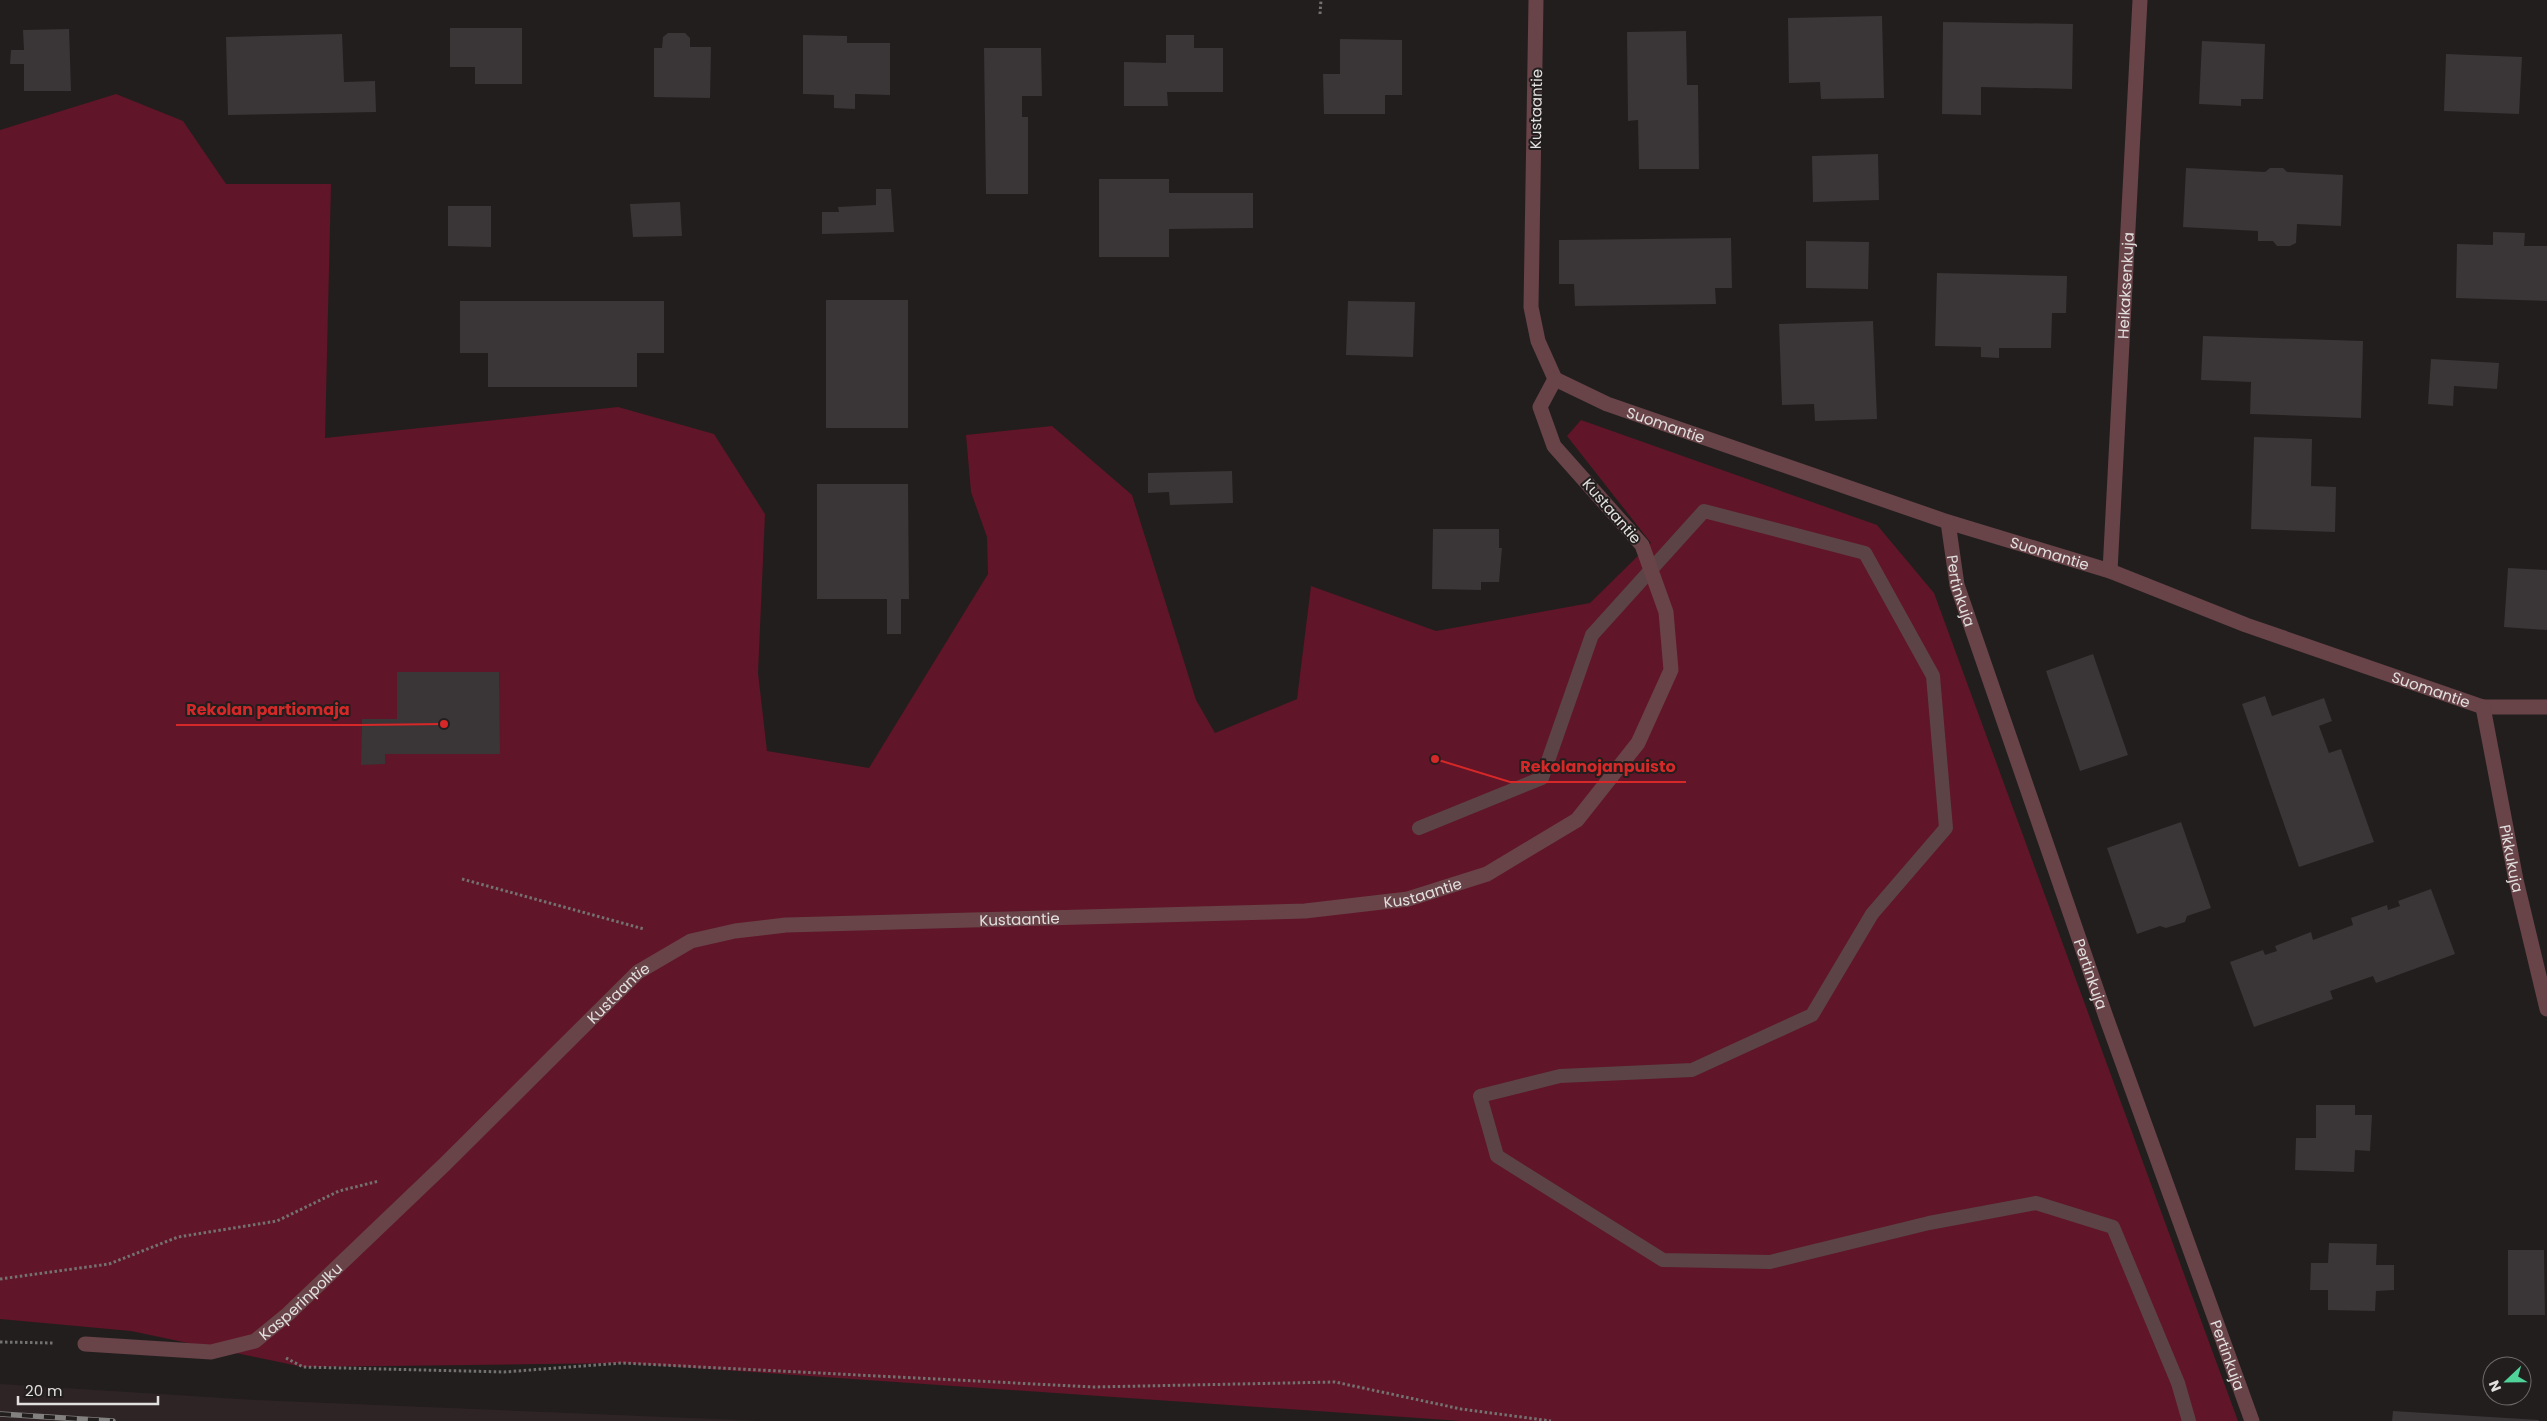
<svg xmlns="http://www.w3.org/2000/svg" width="2547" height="1421" viewBox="0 0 2547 1421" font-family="Poppins,sans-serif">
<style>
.built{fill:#2f2425}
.green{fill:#601528}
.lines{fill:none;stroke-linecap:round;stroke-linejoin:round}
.stream{stroke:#5b4346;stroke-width:14}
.building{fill:#3a3536}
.path{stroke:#747171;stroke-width:3;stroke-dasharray:2.5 2.5;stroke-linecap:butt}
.minor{stroke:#684348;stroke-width:15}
.rail-casing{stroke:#838080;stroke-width:5.5}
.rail{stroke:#221e1e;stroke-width:4;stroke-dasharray:11;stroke-linecap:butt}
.labels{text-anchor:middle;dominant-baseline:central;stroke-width:4;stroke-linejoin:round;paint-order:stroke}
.street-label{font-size:15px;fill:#e2dfdf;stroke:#221e1e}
.leader{fill:none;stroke:#d62828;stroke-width:2}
.callout-dot{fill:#d62828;stroke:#221e1e;stroke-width:2}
.callout-label{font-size:16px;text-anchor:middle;font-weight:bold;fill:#d62828;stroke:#221e1e;stroke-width:4;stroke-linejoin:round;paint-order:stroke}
</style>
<rect width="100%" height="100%" fill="#221e1e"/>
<!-- built -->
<path class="built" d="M0,1384L255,1400L762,1421H0Z"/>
<!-- green -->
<path class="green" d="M116,94L183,121L226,184H331L325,438L618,407L714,434L765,514L758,673L767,751L869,768L988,574L987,537L971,492L966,435L1052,426L1132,495L1196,700L1215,733L1297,699L1311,586L1436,631L1590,603L1651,543L1567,436L1581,420L1877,525L1934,593L2238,1421H1461L622,1363L303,1367L131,1331L0,1319V130Z"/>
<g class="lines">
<!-- stream -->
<path class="stream" d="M1419,828L1542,778L1592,635L1704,511L1865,553L1933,676L1946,828L1872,914L1812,1015L1692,1070L1560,1076L1480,1096L1497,1156L1663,1260L1770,1262L1929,1223L2036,1203L2113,1227L2178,1383L2189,1421"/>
</g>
<!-- building -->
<path class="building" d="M1882,16L1884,98L1821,99L1820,82L1789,83L1788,18Z
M1943,22L2073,24L2072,89L1981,87V115L1942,114Z
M450,28H522V84H475V67H450Z
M69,29L71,91H24V64H10L11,50H24L23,30Z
M1686,31L1687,85H1698L1699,169H1639L1638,120L1628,121L1627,32Z
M668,33H685L690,38V47H711L710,98L654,97V48H662L663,37Z
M342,34L344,82L375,81L376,112L228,115L226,37Z
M803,35L847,36V43H890V95L855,94V109L834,108V95L803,94Z
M1166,35H1194V48H1223V92H1167L1168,106H1124V62L1166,63Z
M1340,39L1402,40V95H1385V114H1324L1323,74H1340Z
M2202,41L2265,44L2263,99H2241V106L2199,104Z
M984,48H1041L1042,96H1022V117H1028V194H986Z
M2446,54L2522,57L2519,114L2444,111Z
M1878,154L1879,200L1813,202L1812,156Z
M2186,168L2265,172L2270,168H2283L2287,172L2343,175L2341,226L2297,224L2296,243L2290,246H2277L2273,241H2258V231L2183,227Z
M1099,179H1169V193H1253V228L1169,229V257H1099Z
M876,189H891L894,232L822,234V212H839L838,207L876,205Z
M680,202L682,236L633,237L630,204Z
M448,206H491V247L448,246Z
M2493,232L2525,233L2524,246H2547V301L2456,298L2457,244L2493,245Z
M1731,238L1732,288H1715L1716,304L1575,306L1574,284H1559V240Z
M1806,241L1869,242L1868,289L1806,288Z
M1937,273L2067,276L2066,313H2052L2051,348H1999V358L1981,357V347L1935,346Z
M826,300H908V428H826Z
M460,301H664V353H637V387H488V353H460Z
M1348,301L1415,302L1413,357L1346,355Z
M1873,321L1877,419L1815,421L1814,404L1782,405L1779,324Z
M2203,336L2363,341L2361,418L2250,414L2251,382L2201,380Z
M2431,359L2499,363L2497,389L2454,386L2453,406L2428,404Z
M2254,437L2312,439L2311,486L2336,487L2335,532L2251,529Z
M1232,471L1233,503L1170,505L1169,492L1148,493V473Z
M817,484H908L909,599H901V634H887V599H817Z
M1433,529H1499V548H1502L1499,582H1481V590L1432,589Z
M2508,568L2547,570V630L2504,627Z
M2093,654L2128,755L2080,771L2046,671Z
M397,672H499L500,754H385V764L361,765L362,719H397Z
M2265,696L2272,716L2324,698L2332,721L2319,726L2329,753L2341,749L2374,842L2299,867L2242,704Z
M2181,822L2211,908L2187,916L2185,922L2166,928L2160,926L2137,934L2107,848Z
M2431,889L2455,954L2376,983L2373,976L2330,991L2333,999L2254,1027L2230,962L2263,950L2265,955L2277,951L2275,946L2311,932L2313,940L2353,925L2351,918L2387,905L2388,910L2400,906L2398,901Z
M2316,1105H2355V1115H2372L2370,1151L2355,1150L2354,1172L2295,1170L2296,1138H2316Z
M2329,1243L2377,1244L2376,1265H2394V1290L2376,1291L2375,1311L2328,1310V1290H2310L2311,1263H2328Z
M2508,1250H2544L2545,1315H2508Z
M2393,1411L2539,1420V1421H2392Z"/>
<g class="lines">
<!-- path -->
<path class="path" d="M1320,14L1321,0
M462,879L644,929
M0,1279L109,1264L178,1237L277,1221L339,1191L379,1181
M0,1342L54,1343
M286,1358L303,1367L504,1372L622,1363L1094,1387L1335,1382L1461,1409L1551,1421"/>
<!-- minor -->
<g class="minor">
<path d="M1536,0L1531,307L1538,341L1555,379"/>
<path id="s1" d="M1555,379L1607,404L1948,522L2110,571L2246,625L2483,707H2547"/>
<path id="s2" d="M1948,522L1957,585L2106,1017L2252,1421"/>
<path id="s3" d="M2110,571L2140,0"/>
<path id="s4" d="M2483,707L2516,880L2547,1009"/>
<path id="s5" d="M85,1344L211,1352L255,1341L288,1314L445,1164L638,972L691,941L735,931L786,925L1305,911L1408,899L1487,874L1577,820L1638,743L1671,670L1666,612L1642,545L1554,446L1540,407L1555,379"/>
</g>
<!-- rail casing -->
<g class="rail-casing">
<path id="rail" d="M0,1414L113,1421"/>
</g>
<!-- rail -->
<use href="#rail" class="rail"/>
</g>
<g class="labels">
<!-- street labels -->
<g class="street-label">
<text transform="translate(1536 109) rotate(-89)">Kustaantie</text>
<text stroke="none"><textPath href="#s3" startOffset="286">Heikaksenkuja</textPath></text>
<text stroke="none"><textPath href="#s1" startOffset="120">Suomantie</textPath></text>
<text transform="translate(1612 511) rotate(49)">Kustaantie</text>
<text stroke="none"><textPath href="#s1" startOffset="525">Suomantie</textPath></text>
<text stroke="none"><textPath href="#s2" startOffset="70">Pertinkuja</textPath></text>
<text stroke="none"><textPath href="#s1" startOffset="930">Suomantie</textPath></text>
<text stroke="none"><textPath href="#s4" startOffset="154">Pikkukuja</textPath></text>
<text stroke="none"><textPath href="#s5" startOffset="1500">Kustaantie</textPath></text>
<text stroke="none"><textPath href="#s5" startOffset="1095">Kustaantie</textPath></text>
<text stroke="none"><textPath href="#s2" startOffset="475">Pertinkuja</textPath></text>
<text stroke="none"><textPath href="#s5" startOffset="675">Kustaantie</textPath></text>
<text stroke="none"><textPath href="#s5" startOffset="232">Kasperinpolku</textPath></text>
<text stroke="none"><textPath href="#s2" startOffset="880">Pertinkuja</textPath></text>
</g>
</g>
<!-- callouts -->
<path class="leader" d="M444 724L360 725H176M1435 759L1510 782H1686"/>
<g class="callout-dot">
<circle cx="444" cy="724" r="5"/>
<circle cx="1435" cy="759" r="5"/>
</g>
<g class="callout-label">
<text x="268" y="715">Rekolan partiomaja</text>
<text x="1598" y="772">Rekolanojanpuisto</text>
</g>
<!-- north arrow -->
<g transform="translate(2507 1381) rotate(248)"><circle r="24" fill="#221e1e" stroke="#6f6b6b"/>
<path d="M0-4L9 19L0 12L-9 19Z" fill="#4fd399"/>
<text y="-8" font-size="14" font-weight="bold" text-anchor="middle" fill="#e2dfdf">N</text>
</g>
<!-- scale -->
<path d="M18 1396v8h140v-8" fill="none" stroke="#e2dfdf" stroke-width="2.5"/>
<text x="25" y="1396" font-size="15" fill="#e2dfdf" stroke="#221e1e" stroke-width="4" paint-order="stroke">20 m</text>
</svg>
